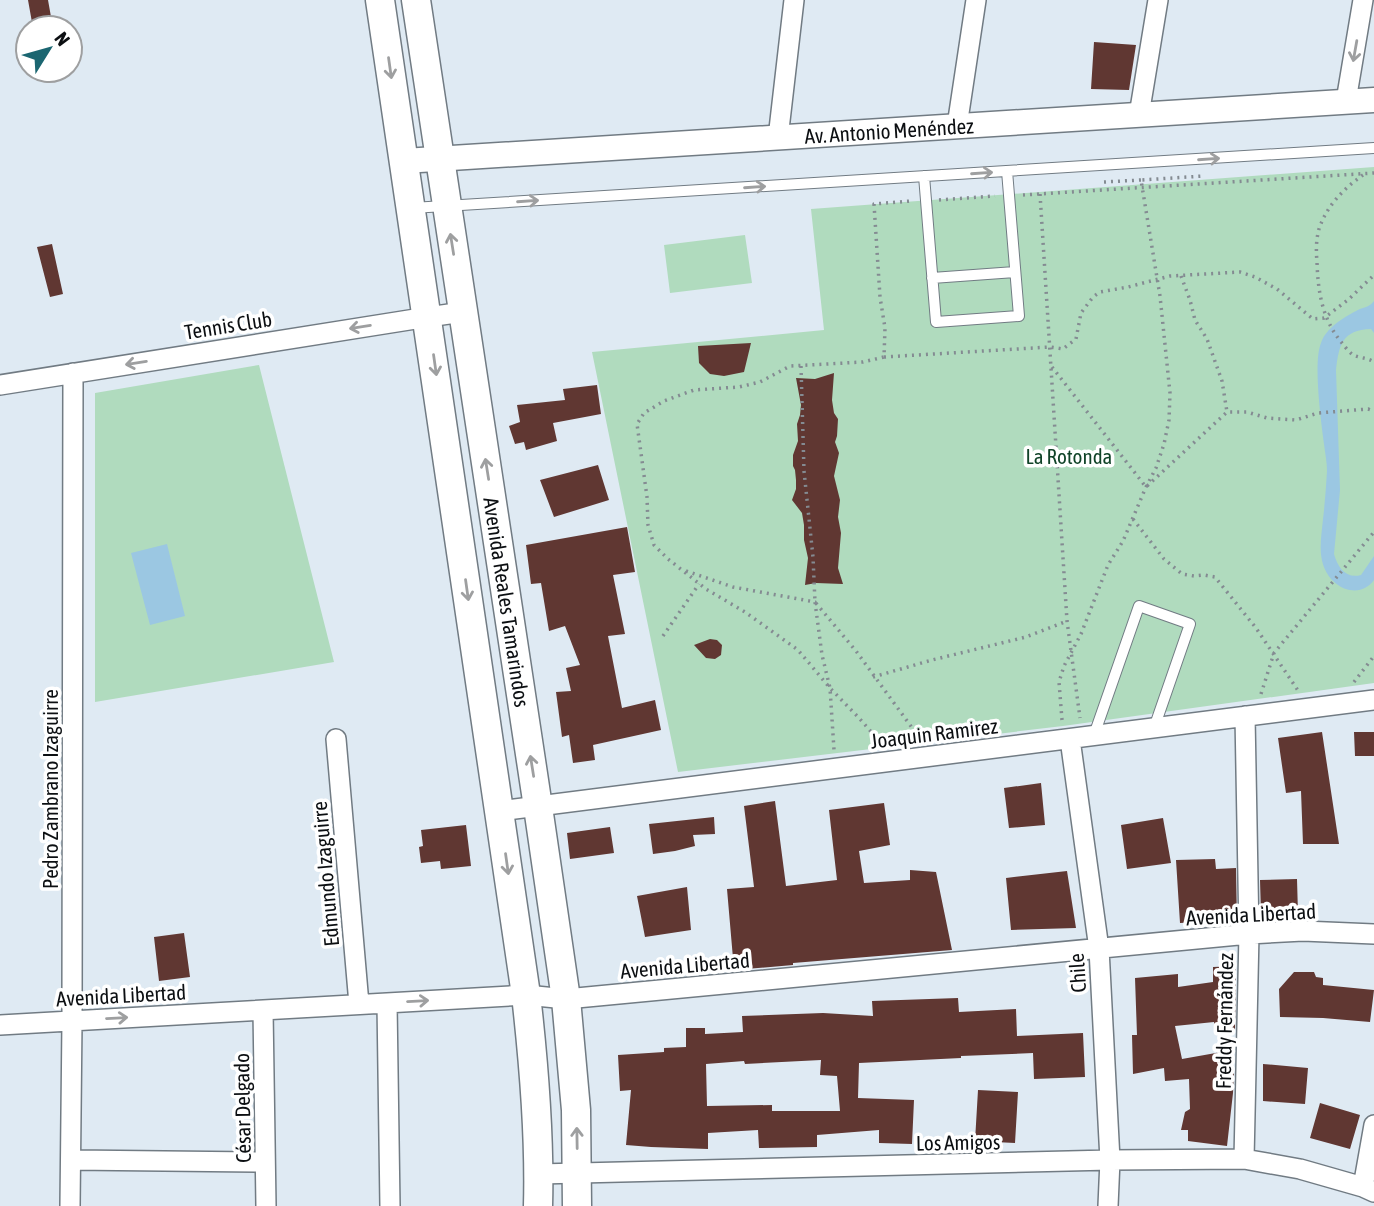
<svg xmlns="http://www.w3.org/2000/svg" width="1374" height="1206" viewBox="0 0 1374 1206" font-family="'Asap Condensed',sans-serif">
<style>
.green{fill:#b0dbbe}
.water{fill:#9bc7e2}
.building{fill:#603732;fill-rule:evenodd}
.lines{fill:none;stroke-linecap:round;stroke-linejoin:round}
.service-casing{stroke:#717b83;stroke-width:12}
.minor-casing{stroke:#717b83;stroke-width:22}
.tertiary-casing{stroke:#717b83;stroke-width:27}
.secondary-casing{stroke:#717b83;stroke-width:31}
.path{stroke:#848b92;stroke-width:3.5;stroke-dasharray:2 5;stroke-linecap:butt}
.service{stroke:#fff;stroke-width:10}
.minor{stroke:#fff;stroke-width:19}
.tertiary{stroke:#fff;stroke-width:24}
.secondary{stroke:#fff;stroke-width:28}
.oneway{stroke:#9e9fa0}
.labels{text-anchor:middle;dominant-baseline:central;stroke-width:7;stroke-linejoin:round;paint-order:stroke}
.street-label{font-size:21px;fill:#0c0f12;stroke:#fff}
.park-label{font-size:21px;fill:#104328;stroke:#fff}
</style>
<rect width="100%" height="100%" fill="#dfeaf3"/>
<!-- green -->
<path class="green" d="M1374,167V683L1063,726L678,772L592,352L824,330L811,209Z
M745,235L752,283L670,293L664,245Z
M259,365L334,662L95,702V393Z"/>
<!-- water -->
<path class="water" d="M1374,301V333L1371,329C1342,330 1339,345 1336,370L1340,490L1334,554C1338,568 1346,579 1361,575L1374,556V580C1369,587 1360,592 1350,590C1343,589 1337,585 1332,580C1316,562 1321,541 1323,519C1325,503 1326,487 1327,471C1327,462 1325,453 1324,444C1321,421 1313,362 1321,343C1326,328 1343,318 1356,311C1362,307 1369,308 1374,301Z
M167,544L185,616L150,625L131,553Z"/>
<!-- building -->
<path class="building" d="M28,0H48L53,28H33Z
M1094,42L1136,45L1129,90L1091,89Z
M52,244L63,294L50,297L37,247Z
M751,343L744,372L724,376L710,374L699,363L698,346Z
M834,373L832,400L834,413L838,419L837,436L835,442L839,453L834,476L840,500L838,517L841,533L838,568L843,584L816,583L805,585L808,558L804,540V525L802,513L792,500L796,489V480L795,470L793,466V455L798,441L797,424L800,415L801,405L796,378L815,379Z
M597,385L601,414L553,423L557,441L526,450L524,442L515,444L509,426L520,422L517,405L565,400L563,389Z
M598,465L609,500L554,517L540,480Z
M627,527L635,572L613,575L625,634L608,636L622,708L655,700L661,730L593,745L595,760L573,763L569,735L562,737L556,692L571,691L566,668L580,665L565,626L549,631L541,583L531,584L526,545Z
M710,639L717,640L722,645L721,655L715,659L706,658L694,645Z
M1322,732L1339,844H1303L1301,791L1286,793L1278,738Z
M1354,732H1374V756H1355Z
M1041,783L1045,825L1009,828L1004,788Z
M775,801L786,886L837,880L829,810L884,803L890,845L859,851L864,883L910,880V870L936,872L952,950L793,963V965L734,970L727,889L754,887L744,806Z
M714,817L715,834L693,835L695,846L675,851L653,854L649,824Z
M1163,818L1171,863L1127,869L1121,825Z
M466,825L471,866L441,869L440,861L421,863L419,847L423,846L421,830Z
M610,827L614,853L570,859L567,833Z
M1215,859L1216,869L1236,868L1237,923L1219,925V921L1180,923L1176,860Z
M1067,871L1076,928L1011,930L1006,878Z
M1297,879L1298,914H1261L1260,880Z
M687,887L691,930L645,937L637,896Z
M184,933L190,977L159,981L154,937Z
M1236,966L1235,1030L1215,1031L1214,1022L1175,1026L1182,1059L1227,1051L1226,1074L1234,1071L1233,1093L1227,1146L1188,1141V1130H1181L1185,1112L1190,1109L1189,1079L1165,1081L1164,1068L1133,1074L1132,1035H1137L1135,978L1178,974V987L1213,982V967Z
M1294,972H1314L1316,977L1323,978V985L1374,990L1370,1022L1323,1018L1280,1017L1279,989Z
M958,998L959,1012L1016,1009L1017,1036L1083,1033L1085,1077L1034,1079L1033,1053L961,1056V1058L859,1063L858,1098L914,1100L912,1144L879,1143V1130L817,1135V1147L759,1148L758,1130L708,1133V1149L651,1147L626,1145L631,1090L620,1091L618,1055L664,1052V1048L686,1047V1028H705V1034L743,1032L742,1016L823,1013L873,1016L872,1001ZM821,1060L820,1075L837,1076L840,1111H772V1105L707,1106L706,1064L744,1061L745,1064Z
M1263,1064L1308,1068L1305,1104L1263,1101Z
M978,1090L1018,1092L1015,1143L975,1141Z
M1320,1103L1360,1115L1350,1149L1310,1138Z"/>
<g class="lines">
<!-- service casing -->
<g class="service-casing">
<path id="service" d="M924,176L936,322L1019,316L1007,171
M412,208L1374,148
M932,278L1015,272
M1094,735L1139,606L1190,624L1154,728"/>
</g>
<!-- minor casing -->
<g class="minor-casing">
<path id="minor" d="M1346,101L1363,0
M1139,115L1158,0
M957,126L976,0
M778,138L794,0
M0,385L428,317L463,312
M336,739L359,1004
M1070,739L1099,949L1110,1160L1108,1206
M499,811L1374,700
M387,1003L390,1206
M263,1010L266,1206
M0,1025L526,995L566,999L1249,934L1303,931L1374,934
M1244,1159L1249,934L1245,716
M72,1160L265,1162
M539,1174L1110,1160L1244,1159L1300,1169L1363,1187L1374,1192
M1363,1187L1374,1125
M70,1206L72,1021L73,373"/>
</g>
<!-- tertiary casing -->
<g class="tertiary-casing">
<g id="tertiary">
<path id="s1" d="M404,161L1374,100"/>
</g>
</g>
<!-- secondary casing -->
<g class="secondary-casing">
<g id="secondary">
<path d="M380,0L526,995C534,1065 540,1135 538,1206"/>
<path id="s2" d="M416,0L538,807L566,999L576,1110L577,1206"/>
</g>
</g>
<!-- path -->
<path class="path" d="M1363,175C1344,188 1326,207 1319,229C1316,240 1316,251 1317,262C1318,292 1322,319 1342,343C1345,347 1349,352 1353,355C1360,358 1368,358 1374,362
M1104,182L1141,180
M1040,194L1067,621L1080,718
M1023,195L1374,173
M939,200L995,196
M1181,276L1190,300L1195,320L1207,339L1222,381L1227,412
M884,357L1050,347L1063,349L1076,339L1081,313L1093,297L1100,292L1128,287L1170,276L1240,272L1255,277L1277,289L1313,319L1324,318L1349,299L1374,275
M801,366L804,471L813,557L815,602L856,651L921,740
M1052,367L1146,487L1227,412H1247L1267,418L1296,420L1318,413L1368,409L1374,411
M1133,519L1164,559L1182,574L1194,576L1204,575L1215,577L1256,628L1299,692
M686,571L733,587L815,602L822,655L830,688L834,750
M663,636L699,584
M873,677L932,660L1026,637L1067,621
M1354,682L1374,656
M1261,694L1274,653L1374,532
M1062,720L1059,682L1064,666L1081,634L1108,565L1123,541L1146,487L1156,468L1164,444L1169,420L1170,393L1160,296L1141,180L1204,176
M880,742L859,718L830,688L798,650L745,612L706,589L668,559L654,545L648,525L647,497L637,424L644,413L664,401L694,390L739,387L760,382L790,366L863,362L884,357L885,328L880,297L874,204L911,201"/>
<!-- service -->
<use href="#service" class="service"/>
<!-- minor -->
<use href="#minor" class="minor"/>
<!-- tertiary -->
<use href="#tertiary" class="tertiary"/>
<!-- secondary -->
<use href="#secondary" class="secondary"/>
</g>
<!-- one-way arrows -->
<defs><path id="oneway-shaft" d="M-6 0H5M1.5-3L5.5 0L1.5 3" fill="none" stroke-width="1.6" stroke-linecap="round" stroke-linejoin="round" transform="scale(1.75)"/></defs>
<g class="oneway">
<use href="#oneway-shaft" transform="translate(1355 51) rotate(100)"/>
<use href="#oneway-shaft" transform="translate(390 68) rotate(82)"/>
<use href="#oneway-shaft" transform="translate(1209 159) rotate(-4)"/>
<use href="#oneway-shaft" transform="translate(982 173) rotate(-4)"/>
<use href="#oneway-shaft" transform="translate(755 187) rotate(-4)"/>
<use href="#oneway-shaft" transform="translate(528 201) rotate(-4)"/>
<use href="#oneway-shaft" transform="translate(452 244) rotate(-99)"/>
<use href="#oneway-shaft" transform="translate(360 327) rotate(171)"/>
<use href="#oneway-shaft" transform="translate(136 363) rotate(171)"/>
<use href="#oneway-shaft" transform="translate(435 365) rotate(82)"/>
<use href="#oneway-shaft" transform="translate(487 469) rotate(-99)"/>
<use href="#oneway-shaft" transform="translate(467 590) rotate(82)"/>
<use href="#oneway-shaft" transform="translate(532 766) rotate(-99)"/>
<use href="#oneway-shaft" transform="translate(507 864) rotate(82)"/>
<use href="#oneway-shaft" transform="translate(418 1001) rotate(-3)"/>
<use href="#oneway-shaft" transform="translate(117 1018) rotate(-3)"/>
<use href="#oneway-shaft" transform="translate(577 1138) rotate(-91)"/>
</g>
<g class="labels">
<!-- street labels -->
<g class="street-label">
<text stroke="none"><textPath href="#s1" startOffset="486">Av. Antonio Menéndez</textPath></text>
<text transform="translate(228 325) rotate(-9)">Tennis Club</text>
<text stroke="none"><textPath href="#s2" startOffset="609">Avenida Reales Tamarindos</textPath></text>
<text transform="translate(934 733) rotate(-7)">Joaquin Ramirez</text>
<text transform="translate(50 789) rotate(-90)">Pedro Zambrano Izaguirre</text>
<text transform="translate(325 874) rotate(-95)">Edmundo Izaguirre</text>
<text transform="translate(1251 914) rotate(-3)">Avenida Libertad</text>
<text transform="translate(685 965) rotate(-5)">Avenida Libertad</text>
<text transform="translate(1077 973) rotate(-94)">Chile</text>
<text transform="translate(121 995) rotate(-3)">Avenida Libertad</text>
<text transform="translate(1224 1021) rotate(-89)">Freddy Fernández</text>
<text transform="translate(242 1108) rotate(-91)">César Delgado</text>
<text transform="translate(958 1142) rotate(-1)">Los Amigos</text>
</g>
<!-- park labels -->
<g class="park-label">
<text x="1069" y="456">La Rotonda</text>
</g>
</g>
<!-- north arrow -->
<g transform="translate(49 49) rotate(53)"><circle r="33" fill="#ffffff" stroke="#9e9fa0" stroke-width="2"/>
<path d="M0-5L12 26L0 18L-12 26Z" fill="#1b6671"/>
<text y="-10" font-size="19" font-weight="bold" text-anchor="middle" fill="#0c0f12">N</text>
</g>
</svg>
